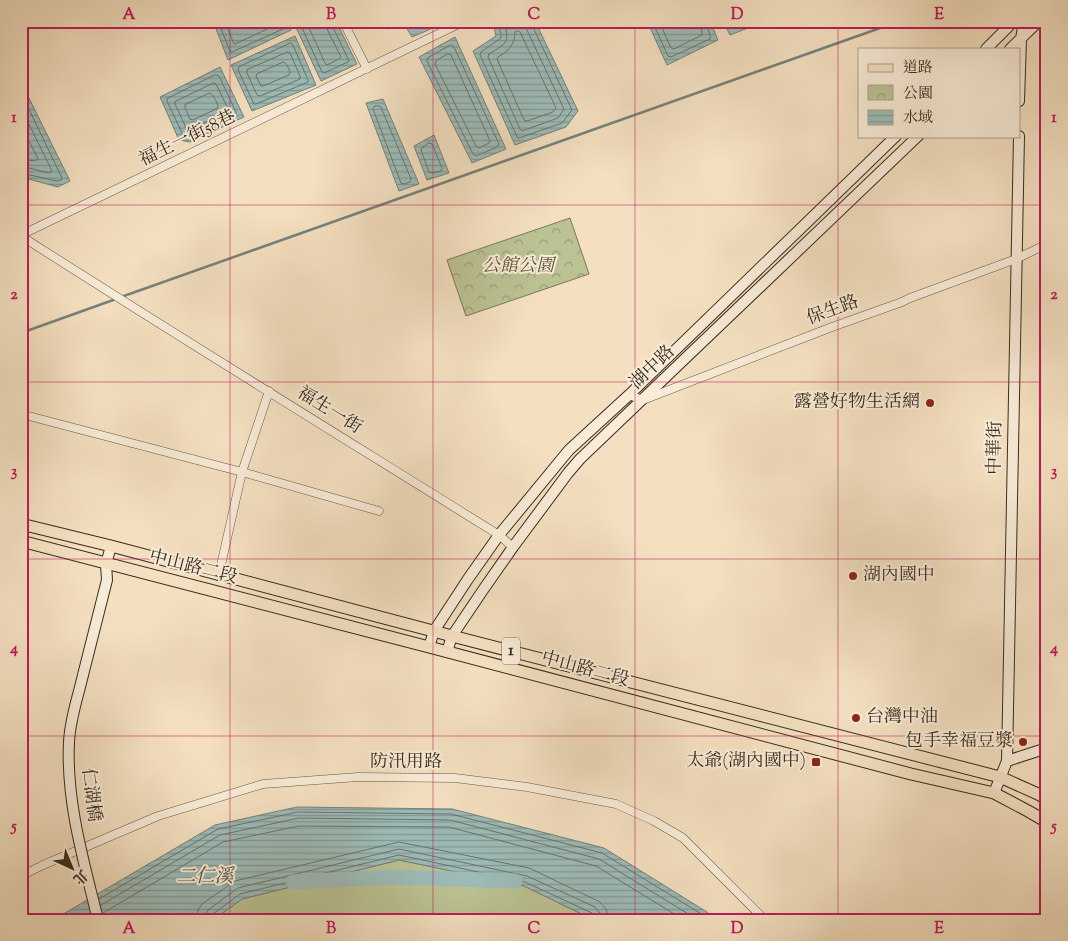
<svg xmlns="http://www.w3.org/2000/svg" width="1068" height="941" viewBox="0 0 1068 941" font-family="'Sorts Mill Goudy','Noto Serif TC',serif">
<style>
.grass{fill:#bbc293;stroke:#7a7758}
.park{fill:url(#park-crowns);stroke:#7a7758}
.water{fill:url(#water-rules);stroke:#75827b}
.lines{fill:none;stroke-linecap:round;stroke-linejoin:round}
.shore{stroke:#6b746b;stroke-width:1}
.stream{stroke:#75827b;stroke-width:2.5}
.river{stroke:#9dbcb9;stroke-width:15}
.street-casing{stroke:#685946;stroke-width:9}
.secondary-casing{stroke:#392c1d;stroke-width:12}
.primary-casing{stroke:#392c1d;stroke-width:13}
.street{stroke:#f8ebd7;stroke-width:8}
.secondary{stroke:#f8ebd7;stroke-width:10}
.primary{stroke:#f4e0c1;stroke-width:11}
.secondary-bridge-casing{stroke:#392c1d;stroke-width:12;stroke-linecap:butt}
.secondary-bridge{stroke:#f8ebd7;stroke-width:10}
.grid{fill:none;stroke:#c2185b;stroke-width:1;stroke-opacity:0.55}
.poi-dot{fill:#8f2418;stroke:#f8ebd7;stroke-width:2}
.labels{text-anchor:middle;dominant-baseline:central;stroke-width:4;stroke-linejoin:round;paint-order:stroke}
.shield{fill:#f8ebd7;stroke:#726555;stroke-width:1}
.shield-label{font-size:16px;font-weight:bold;fill:#392c1d}
.street-label{font-size:18px;fill:#392c1d;stroke:#f8ebd7}
.park-label{font-size:18px;font-style:italic;fill:#5a523a;stroke:#f8ebd7}
.poi-label{font-size:18px;fill:#392c1d;stroke:#f8ebd7;text-anchor:end}
.water-label{font-size:19px;font-style:italic;fill:#525044;stroke:#f8ebd7}
.neatline{fill:none;stroke:#c2185b;stroke-width:2}
.grid-label{font-size:16px;text-anchor:middle;font-weight:bold;fill:#c2185b}
</style>
<defs>
<pattern id="park-crowns" width="20" height="18" patternUnits="userSpaceOnUse" patternTransform="scale(1.25)"><rect width="20" height="18" fill="#bbc293"/><path d="M2 6a3 3 0 1 1 6 0M12 15a3 3 0 1 1 6 0" fill="none" stroke="#999e77"/></pattern>
<pattern id="water-rules" width="6" height="5" patternUnits="userSpaceOnUse" patternTransform="scale(1.25)"><rect width="6" height="5" fill="#9dbcb9"/><path d="M0 2.5h6" fill="none" stroke="#819996"/></pattern>
</defs>
<rect width="100%" height="100%" fill="#f4e0c1"/>
<filter id="stains"><feTurbulence type="fractalNoise" baseFrequency=".004" numOctaves="4"/><feColorMatrix values="0 0 0 0 .2 0 0 0 0 .09 0 0 0 0 .02 0 0 0 .5 -.17"/></filter>
<radialGradient id="worn" r=".72"><stop offset=".6" stop-color="#630" stop-opacity="0"/><stop offset="1" stop-color="#630" stop-opacity=".3"/></radialGradient>
<!-- grass -->
<path class="grass" d="M399,860L524,886L594,920H213L242,899Z"/>
<!-- park -->
<path class="park" d="M570,218L589,274L466,316L447,260Z"/>
<!-- water -->
<path class="water" d="M213,21H288L291,30L228,60Z
M293,21H336L357,64L321,81Z
M384,21H432L433,28L412,37L404,24L387,29Z
M495,21H535L578,111L566,127L515,145L473,51L496,36L493,23Z
M647,21H710L718,40L667,65Z
M723,21H750L753,26L730,35Z
M295,36L316,85L252,111L231,65Z
M455,37L506,149L472,163L419,57Z
M220,67L244,117L190,142L179,140L160,97Z
M27,94L70,181L58,187L21,177V97Z
M383,99L419,184L399,191L366,103Z
M434,135L449,173L427,180L414,146Z
M297,807L452,809L604,848L707,912L713,920H594L524,886L399,860L242,899L213,920H53L215,825Z"/>
<g class="lines">
<!-- shore -->
<path class="shore" d="M218,21L230,51L232,52L283,29L284,27L283,21
M225,21L233,42L235,44L276,25L277,21
M299,21L322,72L324,73L348,62L349,61L332,25V21
M306,21L325,63L327,65L339,59L341,57L326,27V21
M497,21L501,34V38L481,52L480,55L517,137L519,138L562,123L572,110L532,25L531,21
M504,21C510,43 507,43 489,54L488,57L520,129L522,131L558,118L564,109L526,28L525,21
M652,21L668,56L671,57L710,39C711,33 706,27 705,21
M659,21L671,48L674,49L702,35C703,31 699,26 699,21
M518,31L520,32L556,108L553,112L527,121L524,120L497,59L498,57C509,50 515,45 515,32Z
M291,43L293,45L308,80V82L256,104H254L238,70L239,67Z
M451,45L454,47L499,144L497,147L476,156L473,154L427,61L428,58Z
M288,52L290,53L300,76V79L260,96L257,95L247,73V70Z
M448,54L451,55L490,141L489,143L479,148L476,146L435,64L436,61Z
M284,62C287,64 291,71 289,75L263,86H261L256,76L257,74Z
M215,75L219,76L236,112V115L190,136L183,135L167,101V99Z
M214,83L216,84L228,109V112L189,130H187L175,104V102Z
M210,93C214,95 218,104 218,108L193,120L190,119L185,108V105Z
M21,101L26,103L62,178L61,180L57,181L21,173
M375,106H379L381,107L411,179L410,182L404,184L401,183L373,109Z
M21,108L52,171L49,173L21,166
M21,125L38,159L35,161L21,159
M429,143L432,144L442,168L441,171L432,173L429,172L421,150L422,148Z
M99,899L218,829L298,812L451,814L602,853L703,915L707,920
M101,905L220,835L299,818L450,820L599,859L698,920
M103,913L223,842L299,826L449,827L596,866L684,920
M196,920L198,910L202,904L235,881L399,842L529,868L600,902L606,909L609,920
M204,920L205,915L208,910L238,888L399,849L527,876L595,907L600,913L601,920
M210,920V917L213,914L240,894L399,855L525,882L592,913L594,916L595,920"/>
<!-- stream -->
<path class="stream" d="M121,297L900,21
M21,333L116,299"/>
<!-- river -->
<path class="river" d="M293,882L392,877L515,881"/>
<!-- street casing -->
<g class="street-casing">
<path id="street" d="M343,21L367,69
M21,235L465,21
M21,236C179,337 340,436 499,535L513,547
M629,395L643,400L832,327L902,302L910,298L1016,259L1047,244
M21,414L242,472L379,511
M219,574L242,472L269,391
M21,876L43,865L158,816L263,784L358,777L455,778L527,787L616,804L654,821L683,838L765,920"/>
</g>
<!-- secondary casing -->
<g class="secondary-casing">
<path id="secondary" d="M986,49L1014,21
M1010,49L1039,21
M1019,101L1021,39L1024,21
M429,647L434,631L468,579L499,535L569,450L629,395L896,136
M447,652L452,636L483,590L513,547L568,473L580,459L918,136
M83,675L107,580L106,564L111,546
M1007,761L1019,136
M994,793L1007,761L1047,748"/>
</g>
<!-- primary casing -->
<g class="primary-casing">
<path id="primary" d="M21,524L111,546L452,636L1000,777L1038,794L1047,799
M21,541L429,647L911,774L994,793L1028,811L1047,822"/>
</g>
<!-- street -->
<use href="#street" class="street"/>
<!-- secondary -->
<use href="#secondary" class="secondary"/>
<!-- primary -->
<use href="#primary" class="primary"/>
<!-- secondary-bridge casing -->
<g class="secondary-bridge-casing">
<path id="secondary-bridge" d="M83,675C78,697 70,719 69,742C66,802 84,862 98,920"/>
</g>
<!-- secondary-bridge -->
<use href="#secondary-bridge" class="secondary-bridge"/>
</g>
<!-- grid -->
<path class="grid" d="M230,21V920M433,21V920M635,21V920M838,21V920M21,205H1047M21,382H1047M21,559H1047M21,736H1047"/>
<!-- markers -->
<g class="poi-dot">
<circle cx="930" cy="403" r="5"/>
<circle cx="853" cy="576" r="5"/>
<circle cx="856" cy="718" r="5"/>
<circle cx="1023" cy="742" r="5"/>
<rect x="811" y="757" width="10" height="10" rx="2.5"/>
</g>
<g class="labels">
<!-- shield labels -->
<rect class="shield" x="502" y="637.5" width="18" height="27" rx="4"/>
<g class="shield-label">
<text x="511" y="651">1</text>
</g>
<!-- street labels -->
<g class="street-label">
<text transform="translate(188 139) rotate(-26)">福生一街58巷</text>
<text transform="translate(833 311) rotate(-20)">保生路</text>
<text transform="translate(653 368) rotate(-44)">湖中路</text>
<text transform="translate(329 411) rotate(32)">福生一街</text>
<text transform="translate(996 448) rotate(-89)">中華街</text>
<text transform="translate(193 568) rotate(14)">中山路二段</text>
<text transform="translate(585 670) rotate(15)">中山路二段</text>
<text x="406" y="763">防汛用路</text>
<text transform="translate(90 795) rotate(83)">仁湖橋</text>
</g>
<!-- park labels -->
<g class="park-label">
<text x="518" y="267">公館公園</text>
</g>
<!-- poi labels -->
<g class="poi-label">
<text x="920" y="403">露營好物生活網</text>
<text x="863" y="576" text-anchor="start">湖內國中</text>
<text x="866" y="718" text-anchor="start">台灣中油</text>
<text x="1013" y="742">包手幸福豆漿</text>
<text x="806" y="762">太爺(湖內國中)</text>
</g>
<!-- water labels -->
<g class="water-label">
<text x="205" y="877">二仁溪</text>
</g>
</g>
<!-- margin -->
<rect width="1068" height="941" fill="none" stroke="#f4e0c1" stroke-width="55"/>
<!-- legend -->
<rect x="858" y="48" width="162" height="90" fill="#f8ebd7" stroke="#ac9f8d"/>
<rect x="868" y="64" width="25" height="8" fill="#f4e0c1" stroke="#ac9f8d"/>
<text x="903" y="72" font-size="15" fill="#392c1d">道路</text>
<rect x="868" y="85" width="25" height="15" fill="url(#park-crowns)" stroke="#ac9f8d"/>
<text x="903" y="98" font-size="15" fill="#392c1d">公園</text>
<rect x="868" y="110" width="25" height="15" fill="url(#water-rules)" stroke="#ac9f8d"/>
<text x="903" y="122" font-size="15" fill="#392c1d">水域</text>
<!-- north arrow -->
<g transform="translate(72 868) rotate(136)" stroke="#f8ebd7" stroke-width="4" paint-order="stroke">
<path d="M0-4L9 19L0 12L-9 19Z" fill="#392c1d"/>
<text y="-8" font-size="14" font-weight="bold" text-anchor="middle" fill="#392c1d">北</text>
</g>
<rect x="28" y="28" width="1012" height="886" class="neatline"/>
<g class="grid-label">
<text x="129" y="19">A</text>
<text x="331" y="19">B</text>
<text x="534" y="19">C</text>
<text x="737" y="19">D</text>
<text x="939" y="19">E</text>
<text x="14" y="122">1</text>
<text x="1054" y="122">1</text>
<text x="14" y="299">2</text>
<text x="1054" y="299">2</text>
<text x="14" y="476">3</text>
<text x="1054" y="476">3</text>
<text x="14" y="653">4</text>
<text x="1054" y="653">4</text>
<text x="14" y="831">5</text>
<text x="1054" y="831">5</text>
<text x="129" y="933">A</text>
<text x="331" y="933">B</text>
<text x="534" y="933">C</text>
<text x="737" y="933">D</text>
<text x="939" y="933">E</text>
</g>
<rect width="100%" height="100%" filter="url(#stains)"/>
<rect width="100%" height="100%" fill="url(#worn)"/>
</svg>
